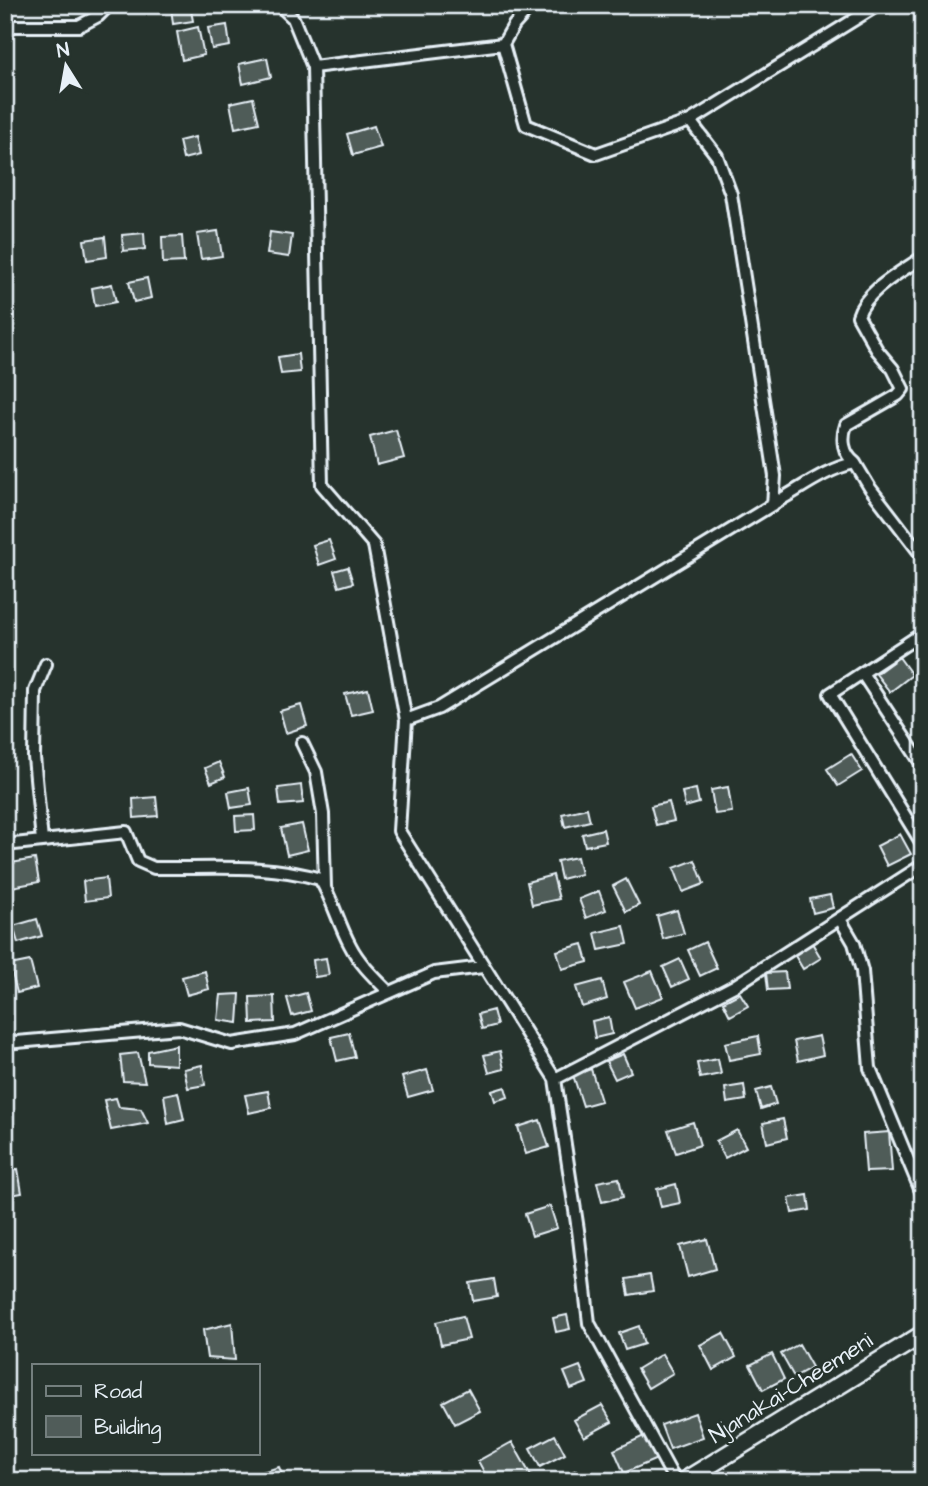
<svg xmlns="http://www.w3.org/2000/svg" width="928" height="1486" viewBox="0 0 928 1486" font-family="'Architects Daughter',sans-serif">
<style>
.building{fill:#505c59;stroke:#e8f1f8;stroke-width:2}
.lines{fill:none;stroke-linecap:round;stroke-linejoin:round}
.street-casing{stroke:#e8f1f8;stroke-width:16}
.secondary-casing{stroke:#e8f1f8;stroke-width:21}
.street{stroke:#26332d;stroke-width:10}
.secondary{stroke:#26332d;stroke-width:16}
.labels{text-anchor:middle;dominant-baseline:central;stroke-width:5;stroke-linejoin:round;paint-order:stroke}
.street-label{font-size:23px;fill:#e8f1f8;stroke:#26332d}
</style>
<rect width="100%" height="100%" fill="#26332d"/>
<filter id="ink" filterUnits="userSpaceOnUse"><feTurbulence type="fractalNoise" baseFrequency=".0143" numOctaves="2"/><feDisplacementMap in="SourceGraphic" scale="14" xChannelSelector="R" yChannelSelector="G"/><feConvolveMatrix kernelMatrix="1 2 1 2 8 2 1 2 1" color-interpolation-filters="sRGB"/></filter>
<g filter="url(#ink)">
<!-- building -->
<path class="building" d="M190,5L193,21L173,24L171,7Z
M227,25L230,46L212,49L208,28Z
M198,27L204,55L182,60L177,32Z
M267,58L271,77L243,84L239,64Z
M253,98L259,123L235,128L230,103Z
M374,126L381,147L353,155L347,134Z
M195,137L199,155L183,159L179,141Z
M218,231L222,256L201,259L197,234Z
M270,232L292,235L289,257L267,254Z
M144,233L145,249L123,251L122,235Z
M182,236L184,262L163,263L162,237Z
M105,237L107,257L87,260L84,240Z
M147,278L151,298L134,302L129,282Z
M112,284L116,302L95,306L92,288Z
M298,354L300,372L281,374L278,357Z
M396,430L404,458L377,465L370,437Z
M329,540L336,559L319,565L313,545Z
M348,567L353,583L339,587L334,571Z
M899,657L912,675L890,692L876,674Z
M368,689L373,710L351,715L345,694Z
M301,705L307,726L286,733L280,711Z
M851,754L862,771L838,786L827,769Z
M219,762L225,777L211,783L205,768Z
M301,785L303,803L280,805L278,788Z
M728,787L732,812L715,814L711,790Z
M249,788L252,805L231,808L228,792Z
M696,789L699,803L685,807L682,792Z
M156,797L158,816L134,818L133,799Z
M669,802L674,821L656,825L651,806Z
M587,808L590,821L565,827L562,814Z
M254,815L255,830L236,831L235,816Z
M302,824L308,850L287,855L281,828Z
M603,829L606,842L585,846L582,834Z
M900,834L911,854L887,866L877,846Z
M577,857L581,874L561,879L557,861Z
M35,859L39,882L6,888L5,864Z
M695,860L704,884L683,892L674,868Z
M553,875L559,899L532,905L527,882Z
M106,878L108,898L85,901L83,881Z
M626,879L639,905L626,912L613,886Z
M599,891L606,910L586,918L579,899Z
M830,895L833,908L813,913L810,899Z
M920,898H923V926L917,925Z
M677,910L684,933L663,939L657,916Z
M37,919L42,936L18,943L13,926Z
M624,926L628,944L599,950L595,933Z
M705,942L717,968L700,976L688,950Z
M812,943L821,958L803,969L794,954Z
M583,944L588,962L562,969L557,951Z
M326,958L329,975L315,977L313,960Z
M680,959L689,979L672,987L663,967Z
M30,961L37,988L17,993L10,965Z
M205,971L209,989L187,995L182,977Z
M652,971L663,997L635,1008L624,982Z
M785,972L787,989L768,990L766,973Z
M602,980L607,999L582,1007L576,987Z
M306,993L311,1011L292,1016L287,998Z
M740,993L748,1006L730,1016L723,1002Z
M240,994L238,1023L218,1020L221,995Z
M274,996L275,1022L251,1023L250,997Z
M493,1010L497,1025L482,1029L478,1014Z
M609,1017L612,1034L595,1038L592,1021Z
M349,1033L355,1057L337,1061L331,1037Z
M758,1036L761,1054L729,1060L725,1043Z
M819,1036L823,1055L798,1061L794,1041Z
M176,1045V1065L148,1063V1051Z
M500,1051L504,1069L489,1073L484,1055Z
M138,1053L145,1082L123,1081L120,1055Z
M623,1054L631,1072L615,1079L606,1061Z
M718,1059L721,1074L700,1078L697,1063Z
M202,1065L205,1085L188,1088L184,1069Z
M591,1069L601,1101L583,1106L573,1075Z
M427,1070L433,1090L408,1097L402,1077Z
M744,1085L746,1100L727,1103L725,1088Z
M505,1087L508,1097L495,1101L492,1091Z
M771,1087L776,1104L761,1109L756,1091Z
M268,1091L271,1108L249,1113L245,1095Z
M178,1092L184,1120L168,1124L164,1095Z
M116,1098L119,1107L141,1109L148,1123L111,1130L104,1100Z
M783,1119L787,1138L767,1143L763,1123Z
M540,1120L549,1147L526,1154L518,1127Z
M693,1122L700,1145L676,1153L668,1130Z
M737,1130L746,1147L725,1158L716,1141Z
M889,1132L892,1171L866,1172L863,1134Z
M18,1169L22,1193L5,1196V1171Z
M619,1178L623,1197L602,1202L597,1182Z
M676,1184L680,1203L661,1207L657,1189Z
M808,1195L810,1210L792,1213L789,1198Z
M550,1206L557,1228L532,1236L525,1214Z
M707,1239L715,1269L688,1277L680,1246Z
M650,1275L653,1291L629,1295L626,1279Z
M494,1279L497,1297L473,1301L470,1283Z
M567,1315L570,1329L556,1332L553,1318Z
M463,1316L469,1339L441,1345L436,1322Z
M232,1323L235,1360L207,1358L203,1330Z
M639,1326L644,1344L625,1350L619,1333Z
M723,1333L736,1357L713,1370L700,1345Z
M799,1344L812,1367L794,1377L781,1354Z
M662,1354L673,1373L648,1388L637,1369Z
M772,1354L784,1379L763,1390L750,1365Z
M580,1366L587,1383L571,1389L564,1372Z
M468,1389L480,1411L455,1424L443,1402Z
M602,1405L612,1422L584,1437L574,1420Z
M695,1413L703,1437L670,1449L661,1425Z
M555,1435L565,1454L540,1467L530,1448Z
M646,1435L657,1459L624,1473L614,1450Z
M512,1442L534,1481H489L478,1461Z
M279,1467L285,1481H259L256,1474Z
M576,1470L581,1481H555L554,1480Z"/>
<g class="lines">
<!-- street casing -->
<g class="street-casing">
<path id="street" d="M279,5L293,18L313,67L322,485L374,545L406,720L399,831L555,1079L578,1230L589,1323L675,1481
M5,26H79L98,16L109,5
M503,44L514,25L532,5
M313,67L503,44L526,125L596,154L690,121L878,5
M690,121L717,156L731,194L775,476L773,505
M855,463C843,454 841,439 846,425L898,395L903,389L893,369L877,350L858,316C866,290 901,272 923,257
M862,673L923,633
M406,720L439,708L785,497C807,484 829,468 855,463L870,488L923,557
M302,743L316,772L323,814L325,887
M923,766L862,673L830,694L923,845
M42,841L34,757L35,691L46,664
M5,845L126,832L138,861L154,868C208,869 267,863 320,879C333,900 338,923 350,945C359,963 375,978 389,992
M840,919L854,943L862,971L870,1068L923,1196
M5,1043L179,1028L232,1044L295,1034L434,973L483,967
M555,1079L734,986L923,865"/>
</g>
<!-- secondary casing -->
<g class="secondary-casing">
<path id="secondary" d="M684,1481L923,1334"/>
</g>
<!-- street -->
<use href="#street" class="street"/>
<!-- secondary -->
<use href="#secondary" class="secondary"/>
</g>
</g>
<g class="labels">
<!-- street labels -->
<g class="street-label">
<text transform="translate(791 1388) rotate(-32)">Njanakai-Cheemeni</text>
</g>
</g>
<!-- margin -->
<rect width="928" height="1486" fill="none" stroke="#26332d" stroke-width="28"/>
<rect x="14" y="14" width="900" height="1458" fill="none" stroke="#e8f1f8" stroke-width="2.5" filter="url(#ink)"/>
<!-- legend -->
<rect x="32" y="1364" width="228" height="91" fill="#26332d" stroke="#747f7e" stroke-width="2"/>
<rect x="46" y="1386" width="35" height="10" fill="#26332d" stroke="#747f7e" stroke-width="2"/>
<text x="94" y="1398" font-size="21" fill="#e8f1f8">Road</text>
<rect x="46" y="1416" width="35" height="21" fill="#505c59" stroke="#747f7e" stroke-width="2"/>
<text x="94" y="1434" font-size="21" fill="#e8f1f8">Building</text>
<!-- north arrow -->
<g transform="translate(66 66) rotate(349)" stroke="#26332d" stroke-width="5" paint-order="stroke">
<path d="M0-5L12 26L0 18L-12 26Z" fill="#e8f1f8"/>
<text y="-10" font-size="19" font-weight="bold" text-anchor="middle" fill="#e8f1f8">N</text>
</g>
</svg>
